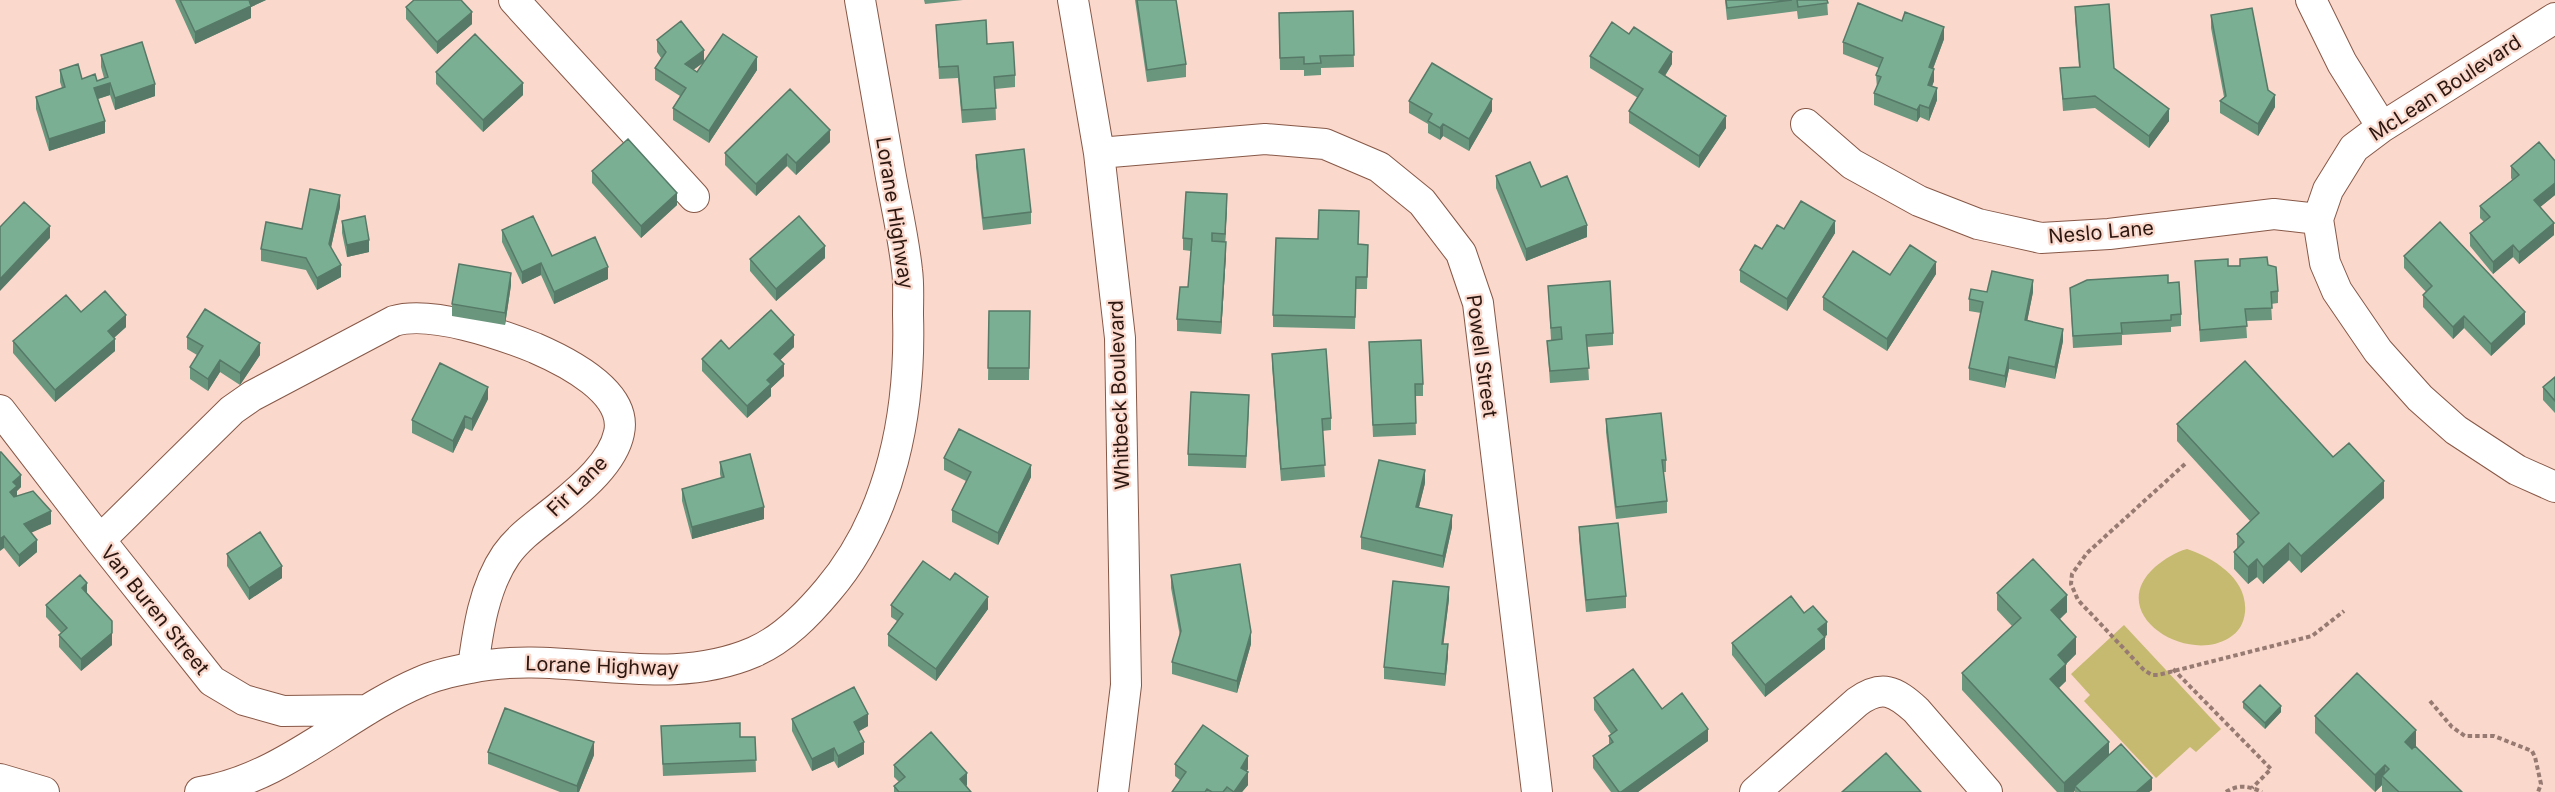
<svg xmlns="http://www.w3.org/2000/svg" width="2555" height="792" viewBox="0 0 2555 792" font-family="Inter,sans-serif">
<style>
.green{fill:#c5ba70}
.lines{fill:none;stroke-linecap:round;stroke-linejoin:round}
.minor-casing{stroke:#875847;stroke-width:32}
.path{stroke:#977b72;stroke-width:4;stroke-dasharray:4.5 3;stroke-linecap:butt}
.minor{stroke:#fff;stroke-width:30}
.wall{fill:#6a967e}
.shaded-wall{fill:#567a67}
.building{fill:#7baf93;stroke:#567a67;stroke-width:1.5}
.labels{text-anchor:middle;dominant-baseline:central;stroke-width:4.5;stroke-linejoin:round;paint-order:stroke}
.street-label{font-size:20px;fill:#2b1710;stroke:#fad8cc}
</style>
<rect width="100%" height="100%" fill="#fad8cc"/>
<!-- green -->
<path class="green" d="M2187,549C2214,558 2248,579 2245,612C2244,623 2239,632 2229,638C2185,665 2104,613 2155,567C2165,559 2175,552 2187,549Z
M2124,625L2221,729L2196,752L2190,747L2156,778L2084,701L2090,695L2071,674Z"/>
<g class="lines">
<!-- minor casing -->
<g class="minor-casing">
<path id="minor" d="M514,0L694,197
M1073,0L1099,153L1120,338L1126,685L1113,792
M2311,0L2342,63L2382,127
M2555,18L2382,127L2354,148L2328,190L2318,219L2325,263L2337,291L2378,351L2420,398L2456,430L2517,470L2555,487
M1806,124L1852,164L1919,201L1978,224L2041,238L2109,234L2274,214L2318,219
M1099,153L1265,139L1325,144L1379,167L1422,202L1461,253L1478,303L1537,792
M0,410L100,540L212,681L244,700L283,711L367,710
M100,540L232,410L252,396L394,321C431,310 500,334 535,348C565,361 628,392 619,433C613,462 582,488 560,506C542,521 520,535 506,555C484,587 478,630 473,667
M0,779L44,792
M200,792C283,779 345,714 420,682C435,675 454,671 470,668C564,648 661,692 754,652C784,639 808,614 828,590C892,515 911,411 908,315C908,300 909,284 907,270C903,233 894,197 888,160C879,107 869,53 860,0
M1755,792L1857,702C1882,684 1895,691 1916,710L1987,792"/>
</g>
<!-- path -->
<path class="path" d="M2185,464L2087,553L2072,574L2071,584L2078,600L2144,670L2152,675H2158L2312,636L2344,611
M2173,669L2271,769L2252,788
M2430,701L2452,727L2465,736H2494L2532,751L2535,757L2541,784L2538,792
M2226,792C2238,784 2249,786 2262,792"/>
<!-- minor -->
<use href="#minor" class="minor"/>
</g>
<!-- wall -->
<path class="wall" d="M175,0H266L251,7V18L195,44Z
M924,0H963L925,4Z
M1135,0H1176L1186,64V77L1147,82Z
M1725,0H1827L1828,15L1798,19L1797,11L1727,20Z
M406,7L472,24L437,54L406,19Z
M2075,7L2114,68L2169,121L2149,148L2095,108L2063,111L2060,68L2079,67L2075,19Z
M1353,11L1354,67L1321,68V75L1304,76V70H1280L1279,13Z
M2211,15L2268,90L2275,107L2258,136L2220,113V101L2224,97L2211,28Z
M936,25L987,44L1015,75V87L995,89L996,120L962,123L958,78L939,79Z
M1944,39L1933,69L1934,81L1932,86L1937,100L1929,121L1920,117L1917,122L1874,105V93L1877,88L1876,75L1879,68L1843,54V42Z
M657,40L704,62L693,70L697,72L757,70L709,143L673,120V108L680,96L655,80V68L661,58L657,52Z
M101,55L155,96L115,110L110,95L98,99L105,133L49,151L36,109V97L62,88L60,82V70L82,79L97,81L104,78L101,67Z
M1590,56L1672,64L1665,76L1726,128L1699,168L1629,123V111L1638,98L1590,68Z
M436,72L523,95L483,132L436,84Z
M1409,101L1492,111L1469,151L1443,136L1440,140L1428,133V124L1409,113Z
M830,142L796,175L787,166L756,196L725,165V153Z
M976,155L1031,212V224L983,230L976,167Z
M2511,166L2555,195L2540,207L2554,235L2519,264L2513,257L2493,274L2470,246V233L2484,222L2480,218V206L2512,180L2511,178Z
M592,171L677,205L641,238L592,183Z
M1496,176L1541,187L1587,237L1526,261L1496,188Z
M1227,206L1225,242L1226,254L1221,334L1177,331V319L1188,287L1191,251L1183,250V238Z
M340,207L331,248L341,277L317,290L306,270L261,261V249L302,229Z
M342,221L369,252L347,257L342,233Z
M1784,229L1835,233L1787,311L1740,282V270Z
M502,230L552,256L608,279L554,304L541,275L522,284L502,242Z
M1358,244L1368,245L1367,289H1356L1355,329L1273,327V315Z
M2404,256L2525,324L2491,356L2464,328L2453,339L2423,307V295L2426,292L2404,268Z
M825,258L776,301L750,271V259Z
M2195,261L2228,266L2268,265L2278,291V303L2271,304L2272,320L2246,321L2247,338L2200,342Z
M1936,274L1887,351L1823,310V297L1890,275Z
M2168,283L2181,314V326L2171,327V332L2122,335V345L2073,348L2070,288Z
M511,285L505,325L452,316V304Z
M1548,286L1613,333V345L1587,347L1589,380L1550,383L1547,341L1551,340Z
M1987,292H2033L2027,321L2063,341L2055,379L2009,369L2005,388L1969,380V368L1981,313L1969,311V299Z
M989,311H1030L1029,380H988Z
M81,312L126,327L114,338L115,351L55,402L13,353V341Z
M187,337L260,355L240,385L220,372L208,391L190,379V367L197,355L187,349Z
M1369,342L1423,384V396H1415L1416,435L1373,437Z
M794,347L780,360L784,376L771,388V396L747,418L702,371V359L729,349Z
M1272,354L1331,418V430L1322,431L1325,477L1281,481L1272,366Z
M2555,377V413L2543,400V387Z
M488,399L472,431L465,428L453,453L412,433V420Z
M1249,407L1246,468L1188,466V454Z
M1606,419L1666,460V472H1663L1667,501V513L1616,519L1606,432Z
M2177,424L2333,457L2384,498L2301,573L2289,560L2263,584L2257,577L2248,584L2234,569V552L2237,549V534L2250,521L2177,441Z
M0,452L21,487L17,491V496L51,524L31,532L37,552L19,567L4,548Z
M944,458L1031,477L998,545L952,522V510L966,481L944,470Z
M720,462L764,519L692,539L682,501V489L721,478L720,474Z
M1425,483L1419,507L1452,527L1443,568L1361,549V537Z
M1579,527L1626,596V608L1586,612L1579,539Z
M227,554L282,578L249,600L227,566Z
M1171,575L1251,644L1237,693L1172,674V662L1180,636L1171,588Z
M87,593L112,621V645L81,671L59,647V635L61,633L46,617V605Z
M1997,593L2067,612L2060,619L2076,654L2066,664V681L2059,688L2109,754L2152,790L2149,792H2075V790L2074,792H2057L1962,690V673L2012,626L1997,610Z
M1449,599L1443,644L1448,656L1445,686L1384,679V667Z
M891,605L988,609L936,681L888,646V634L897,621L891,617Z
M1804,613L1827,635L1824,636L1825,649L1765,697L1732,655V643Z
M1594,698L1662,709L1708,741L1638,792H1611L1593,768V756L1609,744V736L1611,734L1594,710Z
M2243,702L2281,712L2265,729L2243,708Z
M2315,716L2416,747L2462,792H2382V785L2375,792L2315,733Z
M792,719L868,726L859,731L864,754L838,768L834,761L812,771L792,731Z
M661,726L740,737H755L756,772L663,776Z
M488,752L594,755L579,792H560L488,764Z
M1175,764L1248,769L1246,772L1248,785L1242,792H1172L1180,780L1175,776Z
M894,765L967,785L966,786L971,792H894V786L899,782L894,777Z"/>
<!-- shaded-wall -->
<path class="shaded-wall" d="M247,0H266L251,7V18L195,44V32Z
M472,12V24L437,54V42Z
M1944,27V39L1929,79V67Z
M704,50V62L685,76V64Z
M1672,52V64L1659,85V72Z
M757,57V70L709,143V131Z
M1934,69V81L1928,97V85Z
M110,83V95L94,100V88Z
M523,83V95L483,132V120Z
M155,84V96L115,110V98Z
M1937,88V100L1929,121V108Z
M2275,95V107L2258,136V124Z
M1492,99V111L1469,151V139Z
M1920,105V117L1917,122V110Z
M2169,109V121L2149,148V136Z
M1726,116V128L1699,168V156Z
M105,121V133L49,151V139Z
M1443,124V136L1440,140V128Z
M830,130V142L796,175V163Z
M787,154V166L756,196V184Z
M2555,183V195L2534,212V200Z
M677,193V205L641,238V226Z
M1227,194V206L1225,246V234Z
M340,195V207L329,256V244Z
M1835,221V233L1787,311V299Z
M2554,223V235L2519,264V252Z
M1587,225V237L1526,261V249Z
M50,226V238L0,291V279Z
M369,240V252L347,257V245Z
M1226,242V254L1221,334V322Z
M2513,245V257L2493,274V262Z
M825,246V258L776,301V289Z
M1936,262V274L1887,351V339Z
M541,263V275L522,284V272Z
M341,265V277L317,290V278Z
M608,267V279L554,304V292Z
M511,273V285L505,325V313Z
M2033,280V292L2025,332V320Z
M2525,312V324L2491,356V344Z
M126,315V327L108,343V331Z
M2464,316V328L2453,339V327Z
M2063,329V341L2055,379V367Z
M794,335V347L774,366V354Z
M115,339V351L55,402V390Z
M260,343V355L240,385V373Z
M2009,357V369L2005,388V376Z
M220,360V372L208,391V379Z
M784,364V376L771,388V396L747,418V406L767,380Z
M488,387V399L472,431V419Z
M465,416V428L453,453V441Z
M1031,465V477L998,545V533Z
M1425,470V483L1416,519V507Z
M21,475V487L17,491V498L10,504V492L13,482Z
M2384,481V498L2301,573V556Z
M764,507V519L692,539V527Z
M51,511V524L24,536V524Z
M1452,515V527L1443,568V556Z
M4,536V548L0,551V539Z
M37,540V552L19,567V555Z
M2289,543V560L2263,584V567Z
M2257,559V577L2248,584V567Z
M282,566V578L249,600V588Z
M87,583V595L82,588Z
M1449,587V599L1442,656V644Z
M2067,595V612L2051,627V610Z
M988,597V609L936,681V669Z
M1827,622V635L1818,641V629Z
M1251,632V644L1237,693V681Z
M112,633V645L81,671V659Z
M1825,637V649L1765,697V685Z
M2076,637V654L2058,672V655Z
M1448,644V656L1445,686V674Z
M2066,664V681L2050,696V679Z
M2281,706V712L2265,729V723Z
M868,714V726L854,734V722Z
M1708,729V741L1638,792H1621Z
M2416,730V747L2405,759V742Z
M594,742V755L579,792H577V786Z
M864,742V754L838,768V756Z
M2109,742V759L2075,786V790L2074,792H2064V783Z
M834,748V761L812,771V759Z
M1248,756V769L1241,780V768Z
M2385,765V779L2382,776V785L2375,792V775Z
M1248,772V785L1242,792H1234Z
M967,773V785L960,791V779Z
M2152,778V790L2149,792H2136Z"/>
<!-- building -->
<path class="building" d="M180,0H249L251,6L195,32Z
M414,0H461L472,12L437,42L406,7Z
M1137,0H1176L1186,64L1147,70Z
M1726,0H1792L1727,8Z
M1797,0H1827L1828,3L1798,7Z
M1858,3L1902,21L1905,12L1944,27L1929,67L1934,69L1928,85L1937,88L1929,108L1920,105L1917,110L1874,93L1881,77L1876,75L1883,58L1843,42Z
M2109,4L2114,68L2169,109L2149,136L2095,96L2063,99L2060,68L2080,67L2075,7Z
M2252,8L2268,90L2275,95L2258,124L2220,101L2226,96L2211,15Z
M1353,11L1354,55L1320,56L1321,63L1304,64V57L1280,58L1279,13Z
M986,20L987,44L1013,42L1015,75L994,77L996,108L962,110L958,66L939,67L936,25Z
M681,21L704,50L685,64L697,72L723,34L757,57L709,131L673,108L686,88L655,68L666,52L657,40Z
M1612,22L1629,34L1634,27L1672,52L1659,72L1726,116L1699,156L1629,111L1643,89L1590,56Z
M475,34L523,83L483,120L436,72Z
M142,42L155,84L115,98L110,83L94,88L105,121L49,139L36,97L65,87L60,70L78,64L82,79L95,74L97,81L108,77L101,55Z
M1432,63L1492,99L1469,139L1443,124L1440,128L1428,121L1432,114L1409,101Z
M790,89L830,130L796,163L787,154L756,184L725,153Z
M628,139L677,193L641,226L592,171Z
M2539,142L2555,161V183L2534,200L2554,223L2519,252L2513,245L2493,262L2470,233L2490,217L2480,206L2519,175L2511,166Z
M1024,149L1031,212L983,218L976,155Z
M1530,162L1541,187L1567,176L1587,225L1526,249L1496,176Z
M310,189L340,195L329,244L341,265L317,278L306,258L261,249L266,222L302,229Z
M1186,192L1227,194L1225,234L1212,233V241L1226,242L1221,322L1177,319L1180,287H1188L1192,239L1183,238Z
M1801,201L1835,221L1787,299L1740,270L1755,245L1762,249L1777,225L1784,229Z
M24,202L50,226L0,279V227Z
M1319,210L1359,211L1358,244L1368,245L1367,277H1356L1355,317L1273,315L1276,238L1318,239Z
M365,216L369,240L347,245L342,221Z
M533,216L552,256L595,237L608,267L554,292L541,263L522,272L502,230Z
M799,216L825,246L776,289L750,259Z
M2440,222L2525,312L2491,344L2464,316L2453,327L2423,295L2432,286L2404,256Z
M1910,245L1936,262L1887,339L1823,297L1853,251L1890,275Z
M2267,257L2268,265L2276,267L2278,291L2271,292L2272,308L2245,309L2247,326L2200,330L2195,261L2228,259V266H2240V259Z
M459,264L511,273L505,313L452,304Z
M1992,271L2033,280L2025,320L2063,329L2055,367L2009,357L2005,376L1969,368L1983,302L1969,299L1971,289L1987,292Z
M2168,275V283L2179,282L2181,314L2171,315V320L2121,323L2122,333L2073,336L2070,288L2087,280Z
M1610,281L1613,333L1586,335L1589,368L1550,371L1547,341L1562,339L1561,327L1551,328L1548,286Z
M105,291L126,315L108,331L115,339L55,390L13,341L66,295L81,312Z
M205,309L260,343L240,373L220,360L208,379L190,367L203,346L187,337Z
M771,310L794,335L774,354L784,364L767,380L771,384L747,406L702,359L721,340L729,349Z
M989,311H1030L1029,368H988Z
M1421,340L1423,384H1415L1416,423L1373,425L1369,342Z
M1326,349L1331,418L1322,419L1325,465L1281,469L1272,354Z
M2245,361L2333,457L2349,443L2384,481L2301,556L2289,543L2263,567L2257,559L2248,567L2234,552L2244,542L2237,534L2259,513L2177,424Z
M440,363L488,387L472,419L465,416L453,441L412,420Z
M2555,377V401L2543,387Z
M1191,392L1249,395L1246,456L1188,454Z
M1661,413L1666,460H1662L1667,501L1616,507L1606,419Z
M959,429L1031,465L998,533L952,510L971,472L944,458Z
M0,452H1L21,475L13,482L17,486L10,492L14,497L33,491L51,511L24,524L37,540L19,555L4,536L0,539Z
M750,454L764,507L692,527L682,489L724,477L720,462Z
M1379,460L1425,470L1416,507L1452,515L1443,556L1361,537Z
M1618,523L1626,596L1586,600L1579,527Z
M260,532L282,566L249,588L227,554Z
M2033,559L2067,595L2051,610L2076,637L2058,655L2066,664L2050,679L2109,742L2064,783L1962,673L2021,618L1997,593Z
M923,561L950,580L955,573L988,597L936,669L888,634L903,614L891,605Z
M1240,564L1251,632L1237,681L1172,662L1181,631L1171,575Z
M80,575L87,583L82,588L112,621V633L81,659L59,635L67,628L46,605Z
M1393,581L1449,587L1442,644H1448L1445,674L1384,667Z
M1791,596L1804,613L1813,606L1827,622L1818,629L1825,637L1765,685L1732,643Z
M1633,669L1662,709L1682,693L1708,729L1621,792H1619L1593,756L1613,742L1609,736L1617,730L1594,698Z
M2357,673L2416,730L2405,742L2412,749L2415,746L2462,792H2399L2382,776L2389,769L2385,765L2375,775L2315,716Z
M2260,685L2281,706L2265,723L2243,702Z
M854,687L868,714L854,722L864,742L838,756L834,748L812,759L792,719Z
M505,708L594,742L577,786L488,752Z
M740,723V737H755L756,760L663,764L661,726Z
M1203,725L1248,756L1241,768L1248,772L1234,792L1227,787L1223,792H1212L1207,789L1205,792H1172L1186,772L1175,764Z
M931,732L967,773L960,779L971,792H899L894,786L905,777L894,765Z
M2121,744L2152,778L2136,792H2081L2075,786Z
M1886,753L1921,792H1842Z"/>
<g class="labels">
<!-- street labels -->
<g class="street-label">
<text transform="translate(2445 88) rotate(-33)">McLean Boulevard</text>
<text transform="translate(895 213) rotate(81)">Lorane Highway</text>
<text transform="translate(2101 232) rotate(-5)">Neslo Lane</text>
<text transform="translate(1482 356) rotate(82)">Powell Street</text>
<text transform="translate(1119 395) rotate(-92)">Whitbeck Boulevard</text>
<text transform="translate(577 486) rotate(-45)">Fir Lane</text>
<text transform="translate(155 610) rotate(51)">Van Buren Street</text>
<text transform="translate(602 666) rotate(2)">Lorane Highway</text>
</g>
</g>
</svg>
